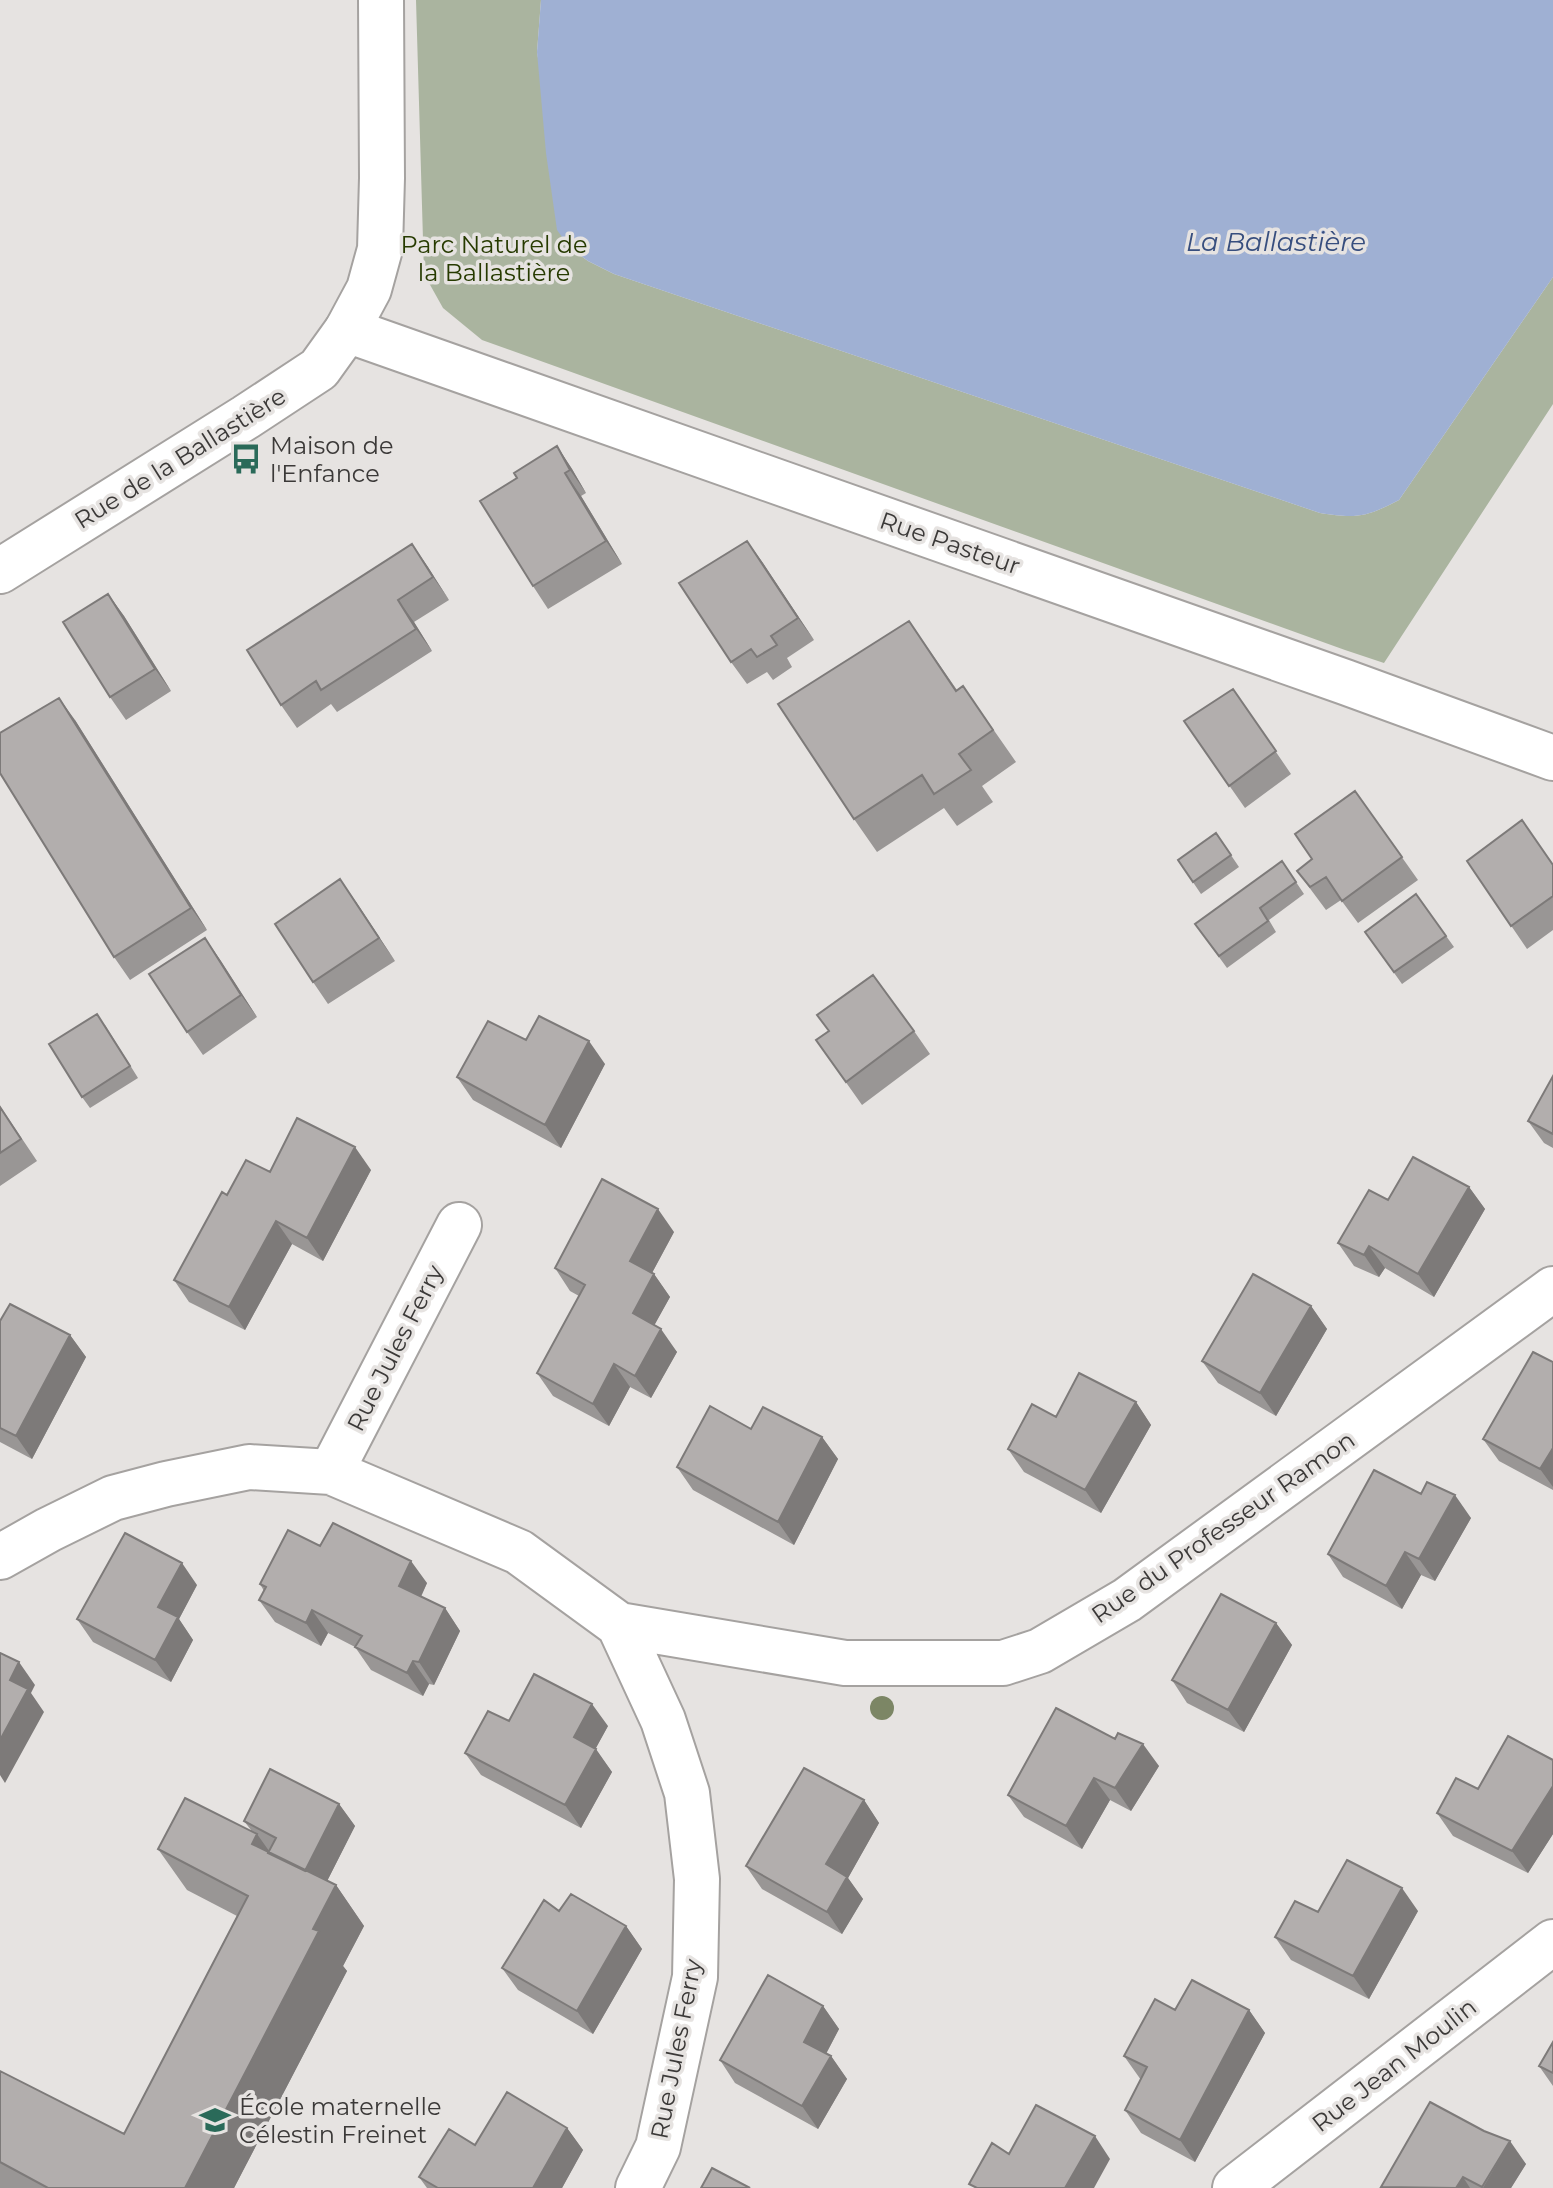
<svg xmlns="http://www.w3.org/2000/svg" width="1553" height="2188" viewBox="0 0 1553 2188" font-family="Montserrat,sans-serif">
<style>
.green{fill:#aab49f}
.water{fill:#9fb0d3}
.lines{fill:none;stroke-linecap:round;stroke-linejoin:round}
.minor-casing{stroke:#a5a2a0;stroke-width:48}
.tertiary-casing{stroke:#a5a2a0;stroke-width:48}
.minor{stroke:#fff;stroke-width:44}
.tertiary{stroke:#fff;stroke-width:44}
.tree{fill:#7c8665}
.wall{fill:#999695}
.shaded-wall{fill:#7d7a79}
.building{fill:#b2aead;stroke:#7d7a79;stroke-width:2}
.labels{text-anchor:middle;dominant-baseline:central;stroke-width:7;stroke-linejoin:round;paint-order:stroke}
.park-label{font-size:24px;fill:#263a00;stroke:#e6e3e1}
.poi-label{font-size:24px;fill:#3b3938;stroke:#e6e3e1;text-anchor:start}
.street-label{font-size:24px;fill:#3b3938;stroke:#e6e3e1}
.water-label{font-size:26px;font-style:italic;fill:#374e7e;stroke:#e6e3e1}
</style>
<rect width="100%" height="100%" fill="#e6e3e1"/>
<!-- green -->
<path class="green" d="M416,0H541L537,52L570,248L588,261L614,274L1320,513C1357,519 1366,517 1399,500L1553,277V404L1384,663L1345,650L482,340L443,308L424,274Z"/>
<!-- water -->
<path class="water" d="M541,0H1553V277L1399,500C1366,517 1357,519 1320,513L614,274L588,261L570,248L557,230L546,153L537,52Z"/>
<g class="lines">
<!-- minor casing -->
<g class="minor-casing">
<path id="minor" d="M347,330L1345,682L1553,758
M331,1472L459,1225
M0,1557L48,1530L113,1498L166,1484L249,1467L331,1472L519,1552L619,1625L663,1720L687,1793L697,1879L695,1977L658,2147L638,2188
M619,1625L845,1663H1003L1040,1651L1127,1600L1553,1289
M1235,2188L1553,1942"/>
</g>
<!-- tertiary casing -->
<g class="tertiary-casing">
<path id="tertiary" d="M0,571L246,417L319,369L347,330L369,289L380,249L382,178L381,0"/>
</g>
<!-- minor -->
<use href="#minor" class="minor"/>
<!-- tertiary -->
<use href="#tertiary" class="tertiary"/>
</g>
<!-- trees -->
<circle class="tree" cx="882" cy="1708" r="12"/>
<!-- wall -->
<path class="wall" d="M557,446L572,469L586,493L581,496L622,564L548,609L533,586L517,478Z
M747,541L814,640L787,658L792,667L773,680L767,672L747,684L731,662Z
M412,544L449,600L414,622L432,651L337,712L331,704L297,728L281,705Z
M108,594L124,616L171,691L126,720L110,697Z
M909,621L957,690L963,686L1016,762L982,786L993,802L957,826L944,808L877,852L854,819Z
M1233,689L1291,774L1245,808L1184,721Z
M75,720L207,930L130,980L114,957Z
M1355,791L1418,880L1358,923L1341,900L1326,910L1297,871L1312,859Z
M1216,833L1239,867L1201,894L1178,860Z
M1282,861L1304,894L1269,920L1276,932L1227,968L1203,935Z
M1467,861L1553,865V930L1527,949Z
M1416,894L1454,947L1402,984L1365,932Z
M356,902L395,961L328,1004L313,982Z
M205,938L257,1017L203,1055L187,1032Z
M105,1025L138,1078L90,1108L82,1097Z
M914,1031L930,1054L862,1105L816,1040Z
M526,1040L605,1064L561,1148L473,1100L457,1077Z
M1553,1076V1148L1544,1143L1528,1121Z
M0,1106L37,1161L0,1186Z
M371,1170L323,1261L292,1244L245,1330L189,1302L174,1280L227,1195L270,1172Z
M1469,1187L1485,1209L1434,1297L1385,1268L1379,1277L1354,1266L1338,1243Z
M674,1232L652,1273L654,1274L670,1297L654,1325L677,1352L651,1398L630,1387L609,1426L553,1396L537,1373L579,1296L570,1291L555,1268Z
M1311,1306L1327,1329L1276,1416L1218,1383L1202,1361Z
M0,1321L70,1335L86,1357L32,1459L0,1442Z
M1553,1362V1490L1499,1461L1483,1439Z
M1136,1402L1151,1425L1101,1513L1024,1472L1008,1449L1056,1417Z
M751,1429L822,1437L838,1459L794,1545L693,1490L677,1467Z
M1421,1494L1471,1518L1435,1581L1421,1575L1402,1609L1343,1577L1328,1554Z
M320,1546L427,1583L421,1597L445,1608L460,1631L434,1685L429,1684L423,1696L371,1670L355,1647L328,1633L321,1646L275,1622L259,1600L264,1591L260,1584Z
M197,1585L179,1619L193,1640L171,1682L93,1642L77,1619Z
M1276,1623L1292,1645L1244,1732L1187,1703L1172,1680Z
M608,1726L595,1749L612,1772L581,1828L481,1775L465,1753Z
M1115,1739L1159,1766L1131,1811L1110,1800L1082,1849L1024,1817L1008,1795Z
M1553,1760V1834L1528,1873L1453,1836L1437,1813L1478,1789Z
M864,1800L879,1823L848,1878L863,1899L842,1934L762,1889L746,1866Z
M339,1804L355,1826L327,1881L336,1885L364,1926L343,1966L347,1971L234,2188H0V2071L124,2134L237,1916L187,1890L158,1849L251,1830L244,1821Z
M559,1911L626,1926L642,1949L593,2034L518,1990L502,1968Z
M1418,1911L1369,1999L1291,1960L1275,1937L1318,1912Z
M823,2006L839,2029L826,2054L831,2056L847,2079L818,2129L735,2083L720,2060Z
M1175,2010H1249L1265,2033L1195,2162L1141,2133L1125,2110L1141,2080L1124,2056Z
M1553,2042V2086L1539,2066Z
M567,2128L583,2150L562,2188H427L419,2177L475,2145Z
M1484,2131L1526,2164L1511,2188H1382Z"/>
<!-- shaded-wall -->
<path class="shaded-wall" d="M557,446L572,469L586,493L570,470Z
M565,473L581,496L622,564L606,541Z
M747,541L763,563L814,640L798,618Z
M412,544L428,567L449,600L433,577Z
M108,594L124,616L171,691L155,669Z
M398,600L414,622L432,651L416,629Z
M59,698L75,720L207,930L191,908Z
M340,879L356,902L395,961L379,938Z
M205,938L221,961L257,1017L241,995Z
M589,1041L605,1064L561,1148L545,1125Z
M355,1147L371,1170L323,1261L307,1238Z
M1469,1187L1485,1209L1434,1297L1418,1274Z
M658,1209L674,1232L646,1284L630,1261Z
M276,1221L292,1244L245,1330L229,1307Z
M1369,1246L1385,1268L1379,1277L1364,1255Z
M654,1274L670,1297L649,1335L633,1313Z
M1311,1306L1327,1329L1276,1416L1260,1393Z
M661,1329L677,1352L651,1398L635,1376Z
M70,1335L86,1357L32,1459L16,1436Z
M614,1364L630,1387L609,1426L593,1404Z
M1136,1402L1151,1425L1101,1513L1085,1490Z
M822,1437L838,1459L794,1545L778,1522Z
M1553,1448V1487L1540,1469Z
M1455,1495L1471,1518L1435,1581L1419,1559Z
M1405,1552L1421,1575L1402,1609L1386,1586Z
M411,1561L427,1583L415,1609L399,1586Z
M182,1563L197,1585L179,1619L193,1640L171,1682L155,1660L158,1607Z
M445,1608L460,1631L434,1685L419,1662Z
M312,1610L328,1633L321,1646L306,1623Z
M1276,1623L1292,1645L1244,1732L1228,1710Z
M413,1661L429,1684L423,1696L407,1673Z
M19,1662L35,1685L31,1693L44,1712L5,1783L0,1775V1740L10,1680Z
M592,1704L608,1726L590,1759L574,1737Z
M1143,1744L1159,1766L1131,1811L1115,1788Z
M596,1749L612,1772L581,1828L565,1805Z
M1094,1778L1110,1800L1082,1849L1066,1826Z
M1553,1786V1834L1528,1873L1512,1851Z
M864,1800L879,1823L848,1878L863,1899L842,1934L827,1912L826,1864Z
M339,1804L355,1826L316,1903L300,1880Z
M257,1834L284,1872L252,1844Z
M336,1885L364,1926L343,1966L347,1971L234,2188H185L313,1929Z
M1402,1888L1418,1911L1369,1999L1353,1976Z
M626,1926L642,1949L593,2034L577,2011Z
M823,2006L839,2029L820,2065L804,2042Z
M1249,2010L1265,2033L1195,2162L1180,2140Z
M831,2056L847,2079L818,2129L802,2106Z
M567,2128L583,2150L562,2188H533Z
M1095,2136L1110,2159L1094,2188H1065Z
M1510,2141L1526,2164L1511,2188H1483Z
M1463,2177L1470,2188H1456Z"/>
<!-- building -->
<path class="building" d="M557,446L570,470L565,473L606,541L533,586L480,501L517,478L514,473Z
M747,541L798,618L771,636L777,645L757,657L751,649L731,662L679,583Z
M412,544L433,577L398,600L416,629L321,690L316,681L281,705L247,650Z
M108,594L155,669L110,697L63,622Z
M909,621L956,691L963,686L993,730L959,754L971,770L934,794L922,775L854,819L778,704Z
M1233,689L1276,751L1229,786L1184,721Z
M59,698L191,908L114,957L0,773V733Z
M1355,791L1402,857L1342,901L1326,877L1310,887L1297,871L1312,859L1295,834Z
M1522,820L1553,865V896L1511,926L1467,861Z
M1216,833L1231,855L1193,882L1178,860Z
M1282,861L1296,882L1260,908L1268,921L1219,956L1195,924Z
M340,879L379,938L313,982L275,924Z
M1416,894L1446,936L1394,972L1365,932Z
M205,938L241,995L187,1032L149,974Z
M873,975L914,1031L846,1082L816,1040L829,1031L817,1015Z
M97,1014L130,1066L82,1097L49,1044Z
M539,1016L589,1041L545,1125L457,1077L488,1021L526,1040Z
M1553,1076V1134L1528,1121Z
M0,1107L21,1139L0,1153Z
M297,1118L355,1147L307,1238L276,1221L229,1307L174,1280L222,1192L227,1195L246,1160L270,1172Z
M1413,1157L1469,1187L1418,1274L1369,1246L1364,1255L1338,1243L1369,1190L1388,1200Z
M602,1179L658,1209L630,1261L654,1274L633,1313L661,1329L635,1376L614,1364L593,1404L537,1373L585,1285L555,1268Z
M1253,1274L1311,1306L1260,1393L1202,1361Z
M10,1304L70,1335L16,1436L0,1428V1321Z
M1533,1352L1553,1362V1448L1540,1469L1483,1439Z
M1079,1373L1136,1402L1085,1490L1008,1449L1032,1404L1056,1417Z
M710,1406L751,1429L763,1407L822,1437L778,1522L677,1467Z
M1374,1470L1421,1494L1427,1482L1455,1495L1419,1559L1405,1552L1386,1586L1328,1554Z
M333,1523L411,1561L399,1586L445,1608L419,1662L413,1661L407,1673L355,1647L362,1636L312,1610L306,1623L259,1600L266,1587L260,1584L288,1530L320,1546Z
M125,1533L182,1563L158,1607L178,1617L155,1660L77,1619Z
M1221,1594L1276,1623L1228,1710L1172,1680Z
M0,1653L19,1662L10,1680L28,1689L0,1740Z
M534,1674L592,1704L574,1737L596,1749L565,1805L465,1753L488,1711L509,1721Z
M1056,1708L1115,1739L1118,1733L1143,1744L1115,1788L1094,1778L1066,1826L1008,1795Z
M1508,1736L1553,1760V1786L1512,1851L1437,1813L1456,1778L1478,1789Z
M804,1768L864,1800L826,1864L847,1877L827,1912L746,1866Z
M270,1769L339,1804L305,1871L268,1853L276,1838L244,1821Z
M185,1798L257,1834L252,1844L336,1885L313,1929L319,1931L185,2188H48L0,2162V2071L124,2134L248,1896L158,1849Z
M1347,1860L1402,1888L1353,1976L1275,1937L1295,1901L1318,1912Z
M571,1894L626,1926L577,2011L502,1968L544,1900L559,1911Z
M768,1975L823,2006L804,2042L831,2056L802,2106L720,2060Z
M1192,1980L1249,2010L1180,2140L1125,2110L1147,2067L1124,2056L1155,1999L1175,2010Z
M1553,2042V2073L1539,2066Z
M507,2092L567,2128L533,2188H438L419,2177L449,2129L475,2145Z
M1430,2102L1484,2131L1510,2141L1482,2187L1463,2177L1456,2188L1381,2187Z
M1036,2105L1095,2136L1065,2188H977L969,2184L992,2143L1009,2154Z
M712,2168L750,2188H701Z"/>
<!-- icons -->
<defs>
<g id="bus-bare" transform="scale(2.4)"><path d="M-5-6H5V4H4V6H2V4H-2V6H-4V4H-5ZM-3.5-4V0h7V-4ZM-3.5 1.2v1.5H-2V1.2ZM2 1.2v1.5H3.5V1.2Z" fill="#2a6a59" stroke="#e6e3e1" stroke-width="2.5" paint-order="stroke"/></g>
<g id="school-bare" transform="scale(2.4)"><path d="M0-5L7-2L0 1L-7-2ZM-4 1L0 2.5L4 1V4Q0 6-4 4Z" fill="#2a6a59" stroke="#e6e3e1" stroke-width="2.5" paint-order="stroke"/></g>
</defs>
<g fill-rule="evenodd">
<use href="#bus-bare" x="246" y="459"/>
<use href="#school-bare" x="215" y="2120"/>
</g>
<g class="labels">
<!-- park labels -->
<g class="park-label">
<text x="494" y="244">Parc Naturel de<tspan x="494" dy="28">la Ballastière</tspan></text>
</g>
<!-- poi labels -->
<g class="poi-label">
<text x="270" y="445">Maison de<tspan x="270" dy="28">l'Enfance</tspan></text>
<text x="239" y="2106">École maternelle<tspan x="239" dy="28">Célestin Freinet</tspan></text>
</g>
<!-- street labels -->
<g class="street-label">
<text transform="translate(180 458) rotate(-32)">Rue de la Ballastière</text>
<text transform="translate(950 543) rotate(19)">Rue Pasteur</text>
<text transform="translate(395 1348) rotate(-63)">Rue Jules Ferry</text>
<text transform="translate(1223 1527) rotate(-35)">Rue du Professeur Ramon</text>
<text transform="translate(676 2049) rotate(-79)">Rue Jules Ferry</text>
<text transform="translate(1394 2065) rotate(-38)">Rue Jean Moulin</text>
</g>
<!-- water labels -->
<g class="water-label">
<text x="1276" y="242">La Ballastière</text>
</g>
</g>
</svg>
